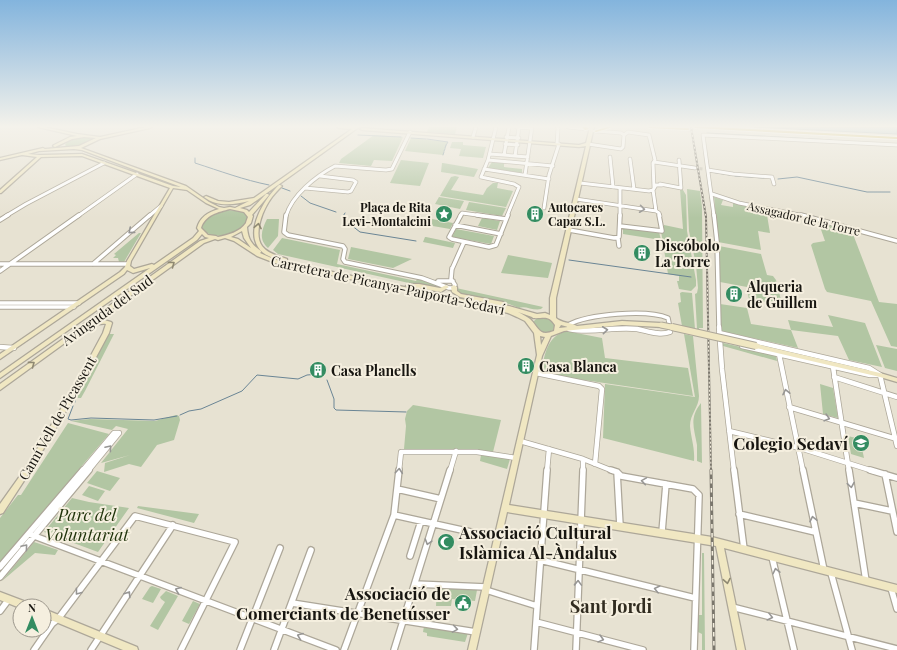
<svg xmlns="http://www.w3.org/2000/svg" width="897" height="650" viewBox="0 0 897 650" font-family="'Playfair Display',serif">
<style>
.green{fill:#b2c6a3}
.water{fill:#8db5cd;stroke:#6a8595}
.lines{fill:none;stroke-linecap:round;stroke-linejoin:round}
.stream{stroke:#6a8595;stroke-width:1}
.street-tunnel{stroke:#c8c3b5;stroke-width:3;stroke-dasharray:3 1.5;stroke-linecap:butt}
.highway-tunnel{stroke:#c8c3b5;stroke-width:5;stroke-dasharray:5 2.5;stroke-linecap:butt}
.street-far3-casing{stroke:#ada799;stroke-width:4.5}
.street-far2-casing{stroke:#ada799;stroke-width:5.5}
.street-far1-casing{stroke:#ada799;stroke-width:6}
.street-casing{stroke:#ada799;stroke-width:8}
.secondary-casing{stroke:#ada799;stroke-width:2.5}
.highway-casing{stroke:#fff;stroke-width:2}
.street-far3{stroke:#fff;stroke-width:3}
.street-far2{stroke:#fff;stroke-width:3.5}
.street-far1{stroke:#fff;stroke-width:4.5}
.street{stroke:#fff;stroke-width:5.5}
.secondary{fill:#f0e7c2;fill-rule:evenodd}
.highway{fill:#ceaf32;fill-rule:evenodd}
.rail-far1-casing{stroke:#7a766c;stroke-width:2}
.rail-casing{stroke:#7a766c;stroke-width:3}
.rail-far1{stroke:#f5efdf;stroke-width:1;stroke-dasharray:2;stroke-linecap:butt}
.rail{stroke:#f5efdf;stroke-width:1.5;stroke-dasharray:4.5;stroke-linecap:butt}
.secondary-bridge-far1-casing{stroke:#ada799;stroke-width:7;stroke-linecap:butt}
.secondary-bridge-casing{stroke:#ada799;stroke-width:8;stroke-linecap:butt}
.secondary-bridge-far1{stroke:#f0e7c2;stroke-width:5}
.secondary-bridge{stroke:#f0e7c2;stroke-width:6}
.oneway{stroke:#979694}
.oneway2{stroke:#8f8972}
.labels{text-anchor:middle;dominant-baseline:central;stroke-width:4;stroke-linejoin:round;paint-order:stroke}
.far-poi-label{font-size:12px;font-weight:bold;fill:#181611;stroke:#f5efdf;text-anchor:end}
.far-street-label{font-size:12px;fill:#181611;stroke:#f5efdf}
.poi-label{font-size:14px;font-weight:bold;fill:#181611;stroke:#f5efdf;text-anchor:start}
.street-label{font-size:14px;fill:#181611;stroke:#f5efdf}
.near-poi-label{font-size:17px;font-weight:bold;fill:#181611;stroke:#f5efdf;text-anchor:end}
.near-park-label{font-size:17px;font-style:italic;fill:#1e3209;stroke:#f5efdf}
.near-neighbourhood-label{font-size:18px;font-weight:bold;fill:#312c20;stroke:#f5efdf}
</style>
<rect width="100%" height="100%" fill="#e7e2d2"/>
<!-- green -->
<path class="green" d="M429,127H457L455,134L427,132Z
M374,135L403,137L392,161L374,160L371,166L339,163L341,159Z
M87,137L90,138L91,141L83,146L67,147L65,145C69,138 79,136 87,137Z
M411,138L448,142L443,155L405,151Z
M452,142H463V145L486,147L483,158L459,156L461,149L450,148Z
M401,160L429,163L420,186L390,183Z
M492,162L504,163V167L522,169V173L488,168Z
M442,163H443L478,169L474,177L441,172Z
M455,176L459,177L451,190L483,195L487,188L493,183H498L497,188L513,191L506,207L440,196L451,177Z
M680,189L683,190L686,195L687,231L696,280V286L691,291L679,289L677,281H679V276L668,274L661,231L663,230L664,225L683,229Z
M687,189L700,191L702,207L703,328H699V330L697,329L695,294L697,293L698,288L696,265L689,231Z
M439,197L464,201L460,209L435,204Z
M714,197L723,200L721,205L733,207V203L766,209L770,233L758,231L761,250L718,242Z
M469,202L506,208L502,216L466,210Z
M223,210C230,210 256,210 247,223C239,237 214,240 202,230V223L210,215Z
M427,218L453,223L450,229L427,225Z
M482,218L500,221L497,230L478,226Z
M267,219H279L278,236L268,248C258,239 262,229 267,219Z
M818,221L851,229L879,302L897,304V347L891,346L871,301L827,292L825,289L811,245L813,243L825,241Z
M623,228L659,232L661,240L623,234Z
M456,229L494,236L491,244L452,237Z
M139,233H141L124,262H119L118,258H113L116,255L114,254Z
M425,237H426L455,243L453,248L423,242Z
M282,238L340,250L337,264L416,281L417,279L430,282L443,288L436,289L278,254L273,250Z
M719,246L761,254L767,275L773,276L776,280L782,304L749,300L747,287L720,282Z
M351,247L412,259L393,268L348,259Z
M508,255L552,263L548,278L501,273Z
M456,288L543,307L541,309C533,311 525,305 519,308L509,304L461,294L456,291Z
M682,292L692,293L695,329L682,326L678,303L681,302L680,293Z
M720,304L747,308L751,324L791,330L798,348L721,331Z
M828,315L865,323L882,367L849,360L838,336L791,330L788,320L833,327Z
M538,317C545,318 552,318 555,325L553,330L547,333L539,331L533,322Z
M566,331L602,338L605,358L688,368L693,396L543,374L541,372C545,355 546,337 566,331Z
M107,334H114L85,391L81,398H74Z
M684,334L693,336L699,396C699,407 690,414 690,426C691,438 695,448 694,461L603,438L605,384L695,397Z
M723,343L776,355L777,361L723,346Z
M876,345L897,349V371L885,368Z
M820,384L833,388L838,418L823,414Z
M701,403L702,463L697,461C697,456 697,450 697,445C694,428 689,418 701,403Z
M413,405L501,420L493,452L480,450L404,449L406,426L405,419L407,411Z
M176,415L179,416L180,420L174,440L157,445L141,467L129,464L104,472L105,463L130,455L101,463L128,429L116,426L112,430L71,421L90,419L155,421Z
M68,423L109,434L0,562V518L18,495H21Z
M848,436L860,439L864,458L851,454Z
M481,455L510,459L507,469L480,461Z
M97,471L120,478L110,491L87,483Z
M89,486L105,491L98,501L82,495Z
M72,498L89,502L129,508L98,552L44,532Z
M138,506L191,513L199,514L194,523L137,508Z
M34,542L58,550L55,555L35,553L2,581Z
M702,553H704L705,650H702V634L698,632V615H702Z
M152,586L161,589L153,603L142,599L150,587Z
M437,588L477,590L475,601L452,599L451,606H436Z
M166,591L178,596L158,630L150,626L165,602L161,599L160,597Z
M193,601L200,604L189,624L182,621Z
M424,626L468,633L465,642L427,636V633L423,632Z"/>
<!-- water -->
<path class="water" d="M754,127H897V134Z"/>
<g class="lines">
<!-- stream -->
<path class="stream" d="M707,133L832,140
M358,135L401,137
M411,138L426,139
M427,139L448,142L446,145
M445,148L446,145
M444,151L445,149
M443,155L444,152
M195,158V163C220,171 244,180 269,185
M711,172L730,175
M735,176L764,178
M778,179L797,177L867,192H890
M282,188L290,191
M301,196L310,203L336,212
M345,213L342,218L360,232L416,241
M569,260L691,277
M327,380L334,399V408L336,410L406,412
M75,399V402
M73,406L68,419L71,420L91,418L154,420L177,416
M180,415L189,411L201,409L242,391L257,375L298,379L307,375L320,374"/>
<!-- street-tunnel -->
<path class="street-tunnel" d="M695,168L703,169"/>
<!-- highway-tunnel -->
<path class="highway-tunnel" d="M688,129H695"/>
<!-- street-far3 casing -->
<g class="street-far3-casing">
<path id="street-far3" d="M496,127L488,160L481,177L514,184L519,187L507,216
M516,127L531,128
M568,127L587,129
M596,131L621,133L624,135
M624,135L628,132L649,135L655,160L653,163L654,188
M473,137L476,127
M506,137L519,138
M505,144L518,145
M557,144L558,127
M588,144L621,149L623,147L624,135
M490,154L528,157
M504,155L509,127
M515,156L519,127
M610,157L613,187
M630,159L634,189
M488,160L553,166
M654,162L695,168
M484,169L549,179
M708,170L733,174L772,177L774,184
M525,175L532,127
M580,183L649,191L653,190
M660,184L681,188L679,160
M305,188L348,192L351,191L356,182L353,180L320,176
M620,188V216
M712,194L739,203L805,216
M576,199L656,211
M544,208L549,175L559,144
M6,216L26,204L104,163
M78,216L137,174
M149,216L161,206
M286,216C292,195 316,176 335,166L386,170L392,169L410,132
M460,216L462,213L484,216
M660,216L659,213L656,211L653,190L656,185H662
M714,216L703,135L897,145"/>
</g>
<!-- street-far2 casing -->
<g class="street-far2-casing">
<path id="street-far2" d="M286,215L284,232L288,235L343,246L345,249L343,259L345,262L422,278L449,288H453L455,285L451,279L452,268
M461,215L449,237L452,239L489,247L496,245L508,215
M477,215L506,219
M714,215L717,242L719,328
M801,215L897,241
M0,220L8,215
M455,225L501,234
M620,226L662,231L659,215
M569,230L614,238L619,237L620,215
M618,238L619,246
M0,264H128
M93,264L150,215
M452,269L464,242
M0,271L79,215
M438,281H453
M0,303H79
M0,307H74
M568,325C588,314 647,309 668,318L670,328"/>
</g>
<!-- street-far1 casing -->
<g class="street-far1-casing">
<path id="street-far1" d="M719,327L722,369L734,471
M569,329C592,334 614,326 637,329C648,331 659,336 670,332V327
M719,333L869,368L880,375
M742,346L870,375H878
M0,347L14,348
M779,354L803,471
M833,367L849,471
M536,373L599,386L602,389L595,464
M880,375L897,446
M834,377L897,397
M789,407L897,439
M729,431L800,448L873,471
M520,441L583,459L613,471
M82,471L114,433H119L88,471
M399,471L401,452H477L516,458
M450,471L456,451
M547,471L549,449
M583,471V459"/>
</g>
<!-- street casing -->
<g class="street-casing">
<path id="street" d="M611,470L617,472L621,476L693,489L699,495L694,650
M734,470L744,549
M803,470L824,570
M849,470L866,581
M870,470L897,478
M617,472L620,526
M885,474L897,532
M397,489L441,499
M854,503L892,511
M739,514L815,532
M394,515L498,538
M662,532L666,484
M29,534L336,650
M410,556L421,521
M772,557L794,650
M540,560L695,598
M0,567L83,470
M831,573L852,650
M0,577L89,470
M415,584L486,587
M891,588L897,609
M486,590L537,606
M292,603L476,632
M732,607L897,649
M0,611L9,599
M536,622L643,650
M34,650L52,624L58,619L135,516L235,542L181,650
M91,650L173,525
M240,650L280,548
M274,650L311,550
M344,650L394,515L399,470
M394,650L450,470
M534,650L547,470
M576,650L583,470"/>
</g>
<!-- secondary casing -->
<g class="secondary-casing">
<path id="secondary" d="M38,127H44L77,134L100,137L146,127H152L150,128L100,139L81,148L186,186L209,202L219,207L224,208L230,207L235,208L249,201C234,205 217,207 204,197L206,196L218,201L229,202L254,198L352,129L339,128L337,127H359L250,205L240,208L247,210L249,212L266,194H268L269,195L252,215L253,216L251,223L247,227C248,239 251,244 261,251V252L260,253L276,260L504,308L498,306V305L460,297L452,292L451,287L454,285L457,287V291L461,294L503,302L505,303V305L537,314L545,313L550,315V298L586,146L579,147L362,130L360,129L362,128L579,145L586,143L590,127H594L556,298V318C561,323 570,322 577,326L622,321L661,323L664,325L661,327L622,325L564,331L551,336L542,356L509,505L712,537L897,585V593L724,548L745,650H737L716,546L507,512L476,650H468L537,355L534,333L525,321L517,317L508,313L275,263L257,256L234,241L225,238L218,240L215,239L204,243L97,320L101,319L111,322L112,323L109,333L79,389L31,470L3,513L0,514V504L27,466L75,385L103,333L106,324C100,323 96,326 91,324L0,390V384L200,241L209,238L205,237L202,234L197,240L0,378V373L150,268L133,273L127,270L124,274L0,359V354L120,272L125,267L127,261L170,188L82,156L41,157L1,193H0V190L37,157L22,155L0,160V158L43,148L45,149L79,146L96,138L84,137L72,139L55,147L53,146L54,145L70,137L77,136ZM74,149L82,150L181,187L173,186L82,154L40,155L28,154L39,151ZM173,188L187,190L206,203L219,209C208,212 200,217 197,228L199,231L193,238L154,265L152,264L134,269L130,266L131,261ZM230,209L244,212L248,217C248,217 246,222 246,223C240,232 228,235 218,237L216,236L208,235L201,228C205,215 218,212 230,209ZM242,231L244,238L251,248L238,239L231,237ZM518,312L532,317L533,318C543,319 548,314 555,325L554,331C539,337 539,328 530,319C526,316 522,314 518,312ZM561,325L568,327L559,328ZM540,336L545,337L541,345Z
M279,185H280L282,186C278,190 275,193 272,197C263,209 253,233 262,246C268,254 279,256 287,259V261L285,262C276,259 263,256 258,247C246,228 265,198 279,185Z
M409,284H419L440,288L446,285L449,287L441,292L419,288L407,287L406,286Z
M754,344H756L880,373L897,378V382L880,377L756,348H754L753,346Z
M0,592L29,603L30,606H20V608L0,600Z
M44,609L137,647L138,650H123L44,617Z"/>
</g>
<!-- highway casing -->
<g class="highway-casing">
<path id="highway" d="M582,127H587L589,129L585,130Z
M607,127H613L596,132L594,131Z
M647,127L688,128L690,129L688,130L649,128Z
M693,127H715L897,137V139L695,128Z"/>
</g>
<!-- street-far3 -->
<use href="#street-far3" class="street-far3"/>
<!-- street-far2 -->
<use href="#street-far2" class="street-far2"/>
<!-- street-far1 -->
<use href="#street-far1" class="street-far1"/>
<!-- street -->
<use href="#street" class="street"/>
<!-- secondary -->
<use href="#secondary" class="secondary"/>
<!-- highway -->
<use href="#highway" class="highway"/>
<!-- rail-far1 casing -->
<g class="rail-far1-casing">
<path id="rail-far1" d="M691,127L706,217L711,471"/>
</g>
<!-- rail casing -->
<g class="rail-casing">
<path id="rail" d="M711,470L714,650"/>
</g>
<!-- rail-far1 -->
<use href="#rail-far1" class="rail-far1"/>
<!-- rail -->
<use href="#rail" class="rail"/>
<!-- secondary-bridge-far1 casing -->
<g class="secondary-bridge-far1-casing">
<path id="secondary-bridge-far1" d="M661,325L676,328"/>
</g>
<!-- secondary-bridge casing -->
<g class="secondary-bridge-casing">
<path id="secondary-bridge" d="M672,327L756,346"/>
</g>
<!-- secondary-bridge-far1 -->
<use href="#secondary-bridge-far1" class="secondary-bridge-far1"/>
<!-- secondary-bridge -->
<use href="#secondary-bridge" class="secondary-bridge"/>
</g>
<!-- one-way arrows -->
<defs><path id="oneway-chevron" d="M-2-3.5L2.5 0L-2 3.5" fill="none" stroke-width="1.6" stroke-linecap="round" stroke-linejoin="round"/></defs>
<g class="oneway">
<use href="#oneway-chevron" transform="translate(642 209) rotate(8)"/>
<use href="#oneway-chevron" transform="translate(131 231) rotate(140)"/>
<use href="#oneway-chevron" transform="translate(605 330) rotate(-6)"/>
<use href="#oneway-chevron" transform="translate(786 392) rotate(-102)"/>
<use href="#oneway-chevron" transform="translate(827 418) rotate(16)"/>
<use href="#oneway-chevron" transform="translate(109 448) rotate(-50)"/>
<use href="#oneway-chevron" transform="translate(399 471) rotate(-85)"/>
<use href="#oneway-chevron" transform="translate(644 481) rotate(-171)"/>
<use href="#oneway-chevron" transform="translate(851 485) rotate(81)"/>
<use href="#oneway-chevron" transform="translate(813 519) rotate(-102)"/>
<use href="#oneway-chevron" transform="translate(428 542) rotate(107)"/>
<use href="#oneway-chevron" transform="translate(25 547) rotate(-50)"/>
<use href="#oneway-chevron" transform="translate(776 571) rotate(-103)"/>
<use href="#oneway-chevron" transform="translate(578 583) rotate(-88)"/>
<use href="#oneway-chevron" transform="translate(657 589) rotate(-166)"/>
<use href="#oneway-chevron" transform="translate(178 590) rotate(-159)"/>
<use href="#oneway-chevron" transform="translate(78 592) rotate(127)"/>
<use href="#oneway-chevron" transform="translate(128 594) rotate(-57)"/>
<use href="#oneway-chevron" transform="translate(770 617) rotate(14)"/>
<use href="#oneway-chevron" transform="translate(455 629) rotate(9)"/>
<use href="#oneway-chevron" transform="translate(300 636) rotate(-159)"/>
<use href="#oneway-chevron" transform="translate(601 639) rotate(15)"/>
</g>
<g class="oneway2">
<use href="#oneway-chevron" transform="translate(258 226) rotate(-79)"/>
<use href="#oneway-chevron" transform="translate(172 264) rotate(-36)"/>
<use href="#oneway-chevron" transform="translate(32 364) rotate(-36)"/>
<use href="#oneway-chevron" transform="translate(727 581) rotate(79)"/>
</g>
<!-- sky -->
<linearGradient id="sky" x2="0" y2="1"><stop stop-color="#83b4dd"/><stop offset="0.58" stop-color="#f4f2eb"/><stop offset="1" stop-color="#f4f2eb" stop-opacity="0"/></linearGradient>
<rect width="897" height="218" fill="url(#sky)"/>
<!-- icons -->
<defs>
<g id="sight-disc" transform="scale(0.9)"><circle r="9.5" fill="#338c61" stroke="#f5efdf"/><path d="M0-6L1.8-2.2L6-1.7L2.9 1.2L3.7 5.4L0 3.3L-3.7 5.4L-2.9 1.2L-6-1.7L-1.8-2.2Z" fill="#fff"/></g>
<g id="building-disc" transform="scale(0.9)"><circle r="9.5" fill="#338c61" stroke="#f5efdf"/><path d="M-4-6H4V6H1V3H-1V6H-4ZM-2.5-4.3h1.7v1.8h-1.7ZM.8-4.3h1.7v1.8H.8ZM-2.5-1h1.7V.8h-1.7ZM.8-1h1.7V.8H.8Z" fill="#fff"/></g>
<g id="school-disc" transform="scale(0.9)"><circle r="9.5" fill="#338c61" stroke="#f5efdf"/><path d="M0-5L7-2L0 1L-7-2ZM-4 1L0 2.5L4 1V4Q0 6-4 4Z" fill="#fff"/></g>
<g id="mosque-disc" transform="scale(0.9)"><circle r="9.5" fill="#338c61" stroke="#f5efdf"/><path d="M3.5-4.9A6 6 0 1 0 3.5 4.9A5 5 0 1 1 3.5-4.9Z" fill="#fff"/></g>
<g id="civic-disc" transform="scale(0.9)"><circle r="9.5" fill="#338c61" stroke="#f5efdf"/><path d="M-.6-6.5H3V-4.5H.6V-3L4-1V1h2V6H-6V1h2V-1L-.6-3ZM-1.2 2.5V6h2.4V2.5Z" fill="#fff"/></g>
</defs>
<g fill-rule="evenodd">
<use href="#sight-disc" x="444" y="214"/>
<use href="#building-disc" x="535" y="214"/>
<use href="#building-disc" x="642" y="253"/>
<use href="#building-disc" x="734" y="294"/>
<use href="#building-disc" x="526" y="366"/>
<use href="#building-disc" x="318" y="370"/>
<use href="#school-disc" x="861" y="443"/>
<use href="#mosque-disc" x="446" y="542"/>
<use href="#civic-disc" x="463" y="603"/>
</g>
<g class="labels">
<!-- far-poi labels -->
<g class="far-poi-label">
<text x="431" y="207">Plaça de Rita<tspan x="431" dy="14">Levi-Montalcini</tspan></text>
<text x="548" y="207" text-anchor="start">Autocares<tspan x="548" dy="14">Capaz S.L.</tspan></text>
</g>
<!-- far-street labels -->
<g class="far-street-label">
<text transform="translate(804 218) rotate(13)">Assagador de la Torre</text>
</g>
<!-- poi labels -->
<g class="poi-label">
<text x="655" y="245">Discóbolo<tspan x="655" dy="16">La Torre</tspan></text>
<text x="747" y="286">Alqueria<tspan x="747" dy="16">de Guillem</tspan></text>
<text x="539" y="366">Casa Blanca</text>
<text x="331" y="370">Casa Planells</text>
</g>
<!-- street labels -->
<g class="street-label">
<text transform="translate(388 285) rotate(12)">Carretera de Picanya-Paiporta-Sedaví</text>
<text transform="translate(107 310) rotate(-36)">Avinguda del Sud</text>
<text transform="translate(57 418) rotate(-60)">Camí Vell de Picassent</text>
</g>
<!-- near-poi labels -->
<g class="near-poi-label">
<text x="848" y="443">Colegio Sedaví</text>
<text x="459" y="532" text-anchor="start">Associació Cultural<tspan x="459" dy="20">Islàmica Al-Àndalus</tspan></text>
<text x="450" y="593">Associació de<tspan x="450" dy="20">Comerciants de Benetússer</tspan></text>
</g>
<!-- near-park labels -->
<g class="near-park-label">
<text x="87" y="514">Parc del<tspan x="87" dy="20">Voluntariat</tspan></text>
</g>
<!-- near-neighbourhood labels -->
<g class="near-neighbourhood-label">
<text x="611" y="606">Sant Jordi</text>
</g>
</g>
<!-- north arrow -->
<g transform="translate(32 618)"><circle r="19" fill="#f5efdf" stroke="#9d988d"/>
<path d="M0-3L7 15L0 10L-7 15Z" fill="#338c61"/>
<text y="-6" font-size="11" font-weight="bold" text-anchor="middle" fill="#181611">N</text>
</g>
</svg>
